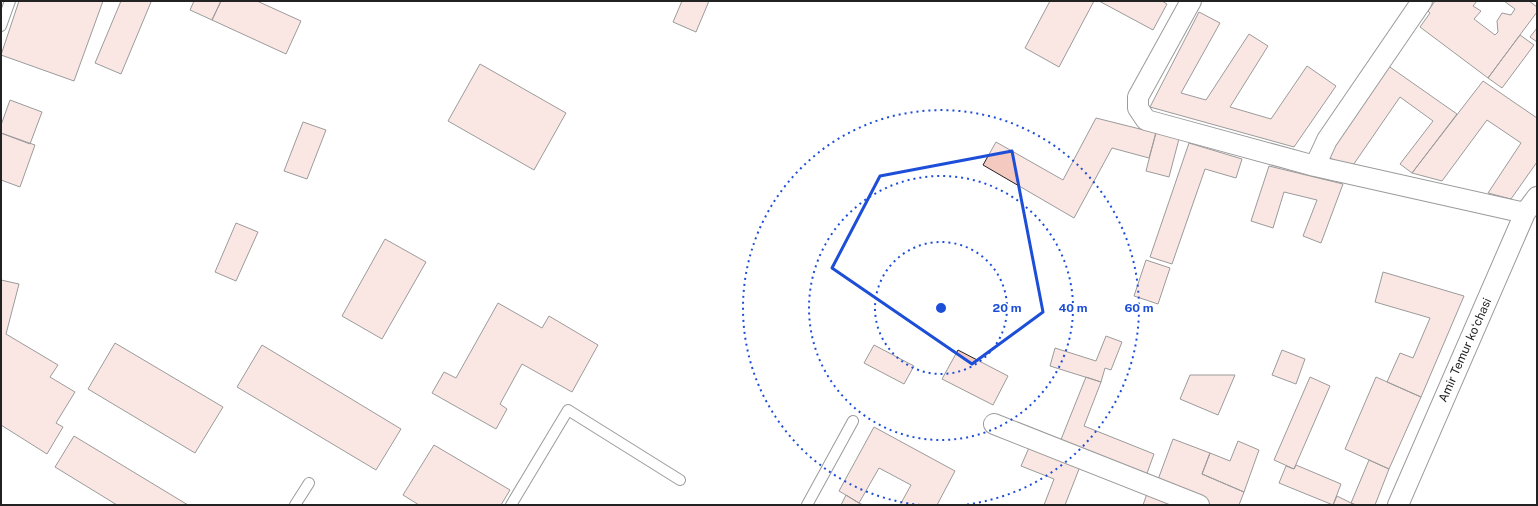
<svg xmlns="http://www.w3.org/2000/svg" width="1538" height="506" viewBox="0 0 1538 506" font-family="'Public Sans',sans-serif">
<style>
.building{fill:#f3c9c0;stroke:#222}
.lines{fill:none;stroke-linecap:round;stroke-linejoin:round}
.service-casing{stroke:#222;stroke-width:12}
.minor-casing{stroke:#222;stroke-width:22}
.service{stroke:#fff;stroke-width:10}
.minor{stroke:#fff;stroke-width:20}
.marked{fill:none;stroke:#1d4ed8;stroke-width:3;stroke-linejoin:round}
.ring{fill:none;stroke:#1d4ed8;stroke-width:2;stroke-dasharray:2 4}
.labels{text-anchor:middle;dominant-baseline:central;stroke-width:3;stroke-linejoin:round;paint-order:stroke}
.street-label{font-size:12px;fill:#222;stroke:#fff}
.centre{fill:#1d4ed8;stroke:#fff;stroke-width:2}
.ring-label{font-size:12px;text-anchor:middle;font-weight:bold;fill:#1d4ed8;stroke:#fff;stroke-width:3;stroke-linejoin:round;paint-order:stroke}
</style>
<rect width="100%" height="100%" fill="#fff"/>
<!-- building -->
<path class="building" d="M19,1H103L74,81L1,55Z
M121,1H148L151,2L121,74L95,63Z
M194,1H221L212,20L190,10Z
M221,1H257L301,21L286,54L212,20Z
M682,1H709L696,32L673,22Z
M1050,1H1094L1059,67L1025,48Z
M1099,1H1162L1167,4L1153,30Z
M1435,1H1477L1473,6L1481,11L1474,19L1495,35L1498,32L1497,21L1502,13L1511,15L1515,9L1504,1H1529L1537,7V12L1488,78L1420,27L1430,13L1428,11Z
M1199,12L1220,23L1181,93L1206,100L1249,34L1268,46L1230,107L1271,119L1307,66L1336,86L1294,147L1150,107Z
M1537,28V42L1530,37Z
M1520,35L1534,45L1502,88L1488,78Z
M480,64L566,113L534,170L448,121Z
M1387,65L1457,114L1412,173L1400,164L1433,121L1400,97L1349,171L1325,154Z
M1483,81L1537,118V162L1511,199L1488,193L1521,143L1487,120L1442,181L1412,173Z
M10,100L42,112L30,144L1,133V125Z
M1096,118L1156,133L1149,158L1112,148L1074,218L983,165L996,142L1063,180Z
M303,122L326,130L307,179L284,171Z
M1157,128L1180,135L1169,177L1146,171Z
M1,133L35,145L20,187L1,180Z
M1189,143L1242,159L1236,178L1205,169L1172,264L1150,257Z
M1269,166L1343,184L1321,243L1303,236L1317,200L1284,192L1273,228L1251,221Z
M236,223L258,232L236,281L215,272Z
M385,239L426,262L382,339L342,316Z
M1146,260L1170,268L1158,304L1134,296Z
M1383,272L1464,296L1421,397L1387,382L1400,353L1413,358L1430,318L1375,302Z
M1,280L19,284L6,334L58,365L50,377L75,392L56,423L63,427L47,454L1,425Z
M498,303L542,328L549,316L598,345L572,392L522,364L500,404L507,409L496,429L432,393L444,372L456,378Z
M1106,336L1122,342L1111,370L1105,368L1101,382L1050,366L1055,348L1096,361Z
M115,343L223,407L195,453L88,389Z
M262,345L401,429L376,470L237,387Z
M874,345L914,366L904,384L864,363Z
M958,350L1008,376L993,405L942,379Z
M1282,350L1305,359L1296,384L1272,375Z
M1190,375H1235L1218,415L1180,399Z
M1086,377L1101,382L1084,426L1154,454L1146,476L1060,442Z
M1310,377L1330,386L1294,469L1274,460Z
M1376,377L1421,397L1389,469L1345,449Z
M874,427L955,471L937,505H900L911,485L879,468L859,503L839,491Z
M74,436L188,505H117L55,467Z
M1173,439L1210,453L1202,474L1244,492L1239,505H1211L1156,485Z
M1238,441L1259,450L1244,492L1202,474L1210,453L1230,461Z
M1031,443L1081,464L1065,505H1044L1054,479L1021,466Z
M434,445L510,490L501,505H419L403,495Z
M1369,460L1389,469L1375,505H1356L1351,503Z
M1296,465L1341,484L1333,505L1279,483L1286,466L1294,469Z
M1148,491L1184,505H1143Z
M846,495L859,503L863,505H841Z
M1337,496L1351,503L1356,505H1333Z"/>
<g class="lines">
<!-- service casing -->
<g class="service-casing">
<path id="service" d="M1,26L10,1
M295,505L309,483
M511,505L568,410L680,480
M807,505L853,421"/>
</g>
<!-- minor casing -->
<g class="minor-casing">
<path id="minor" d="M1191,1L1138,97V108L1146,120L1315,166L1525,213
M1315,166L1327,140L1422,1
M994,424L1199,505
M1398,505L1525,213L1537,197"/>
</g>
<!-- service -->
<use href="#service" class="service"/>
<!-- minor -->
<use href="#minor" class="minor"/>
</g>
<!-- marked area -->
<path d="M0 0H1538V506H0ZM1012,151L1043,312L972,364L832,268L880,176Z" fill="#fff" fill-opacity=".55" fill-rule="evenodd"/>
<path class="marked" d="M1012,151L1043,312L972,364L832,268L880,176Z"/>
<!-- distance rings -->
<g class="ring">
<circle cx="941" cy="308" r="66"/>
<circle cx="941" cy="308" r="132"/>
<path d="M920 505A198 198 0 1 1 962 505"/>
</g>
<g class="labels">
<!-- street labels -->
<g class="street-label">
<text transform="translate(1465 350) rotate(-66)">Amir Temur koʻchasi</text>
</g>
</g>
<circle cx="941" cy="308" r="6" class="centre"/>
<g class="ring-label">
<text x="1007" y="312">20 m</text>
<text x="1073" y="312">40 m</text>
<text x="1139" y="312">60 m</text>
</g>
<!-- border -->
<rect width="1538" height="506" fill="none" stroke="#222222" stroke-width="4"/>
</svg>
